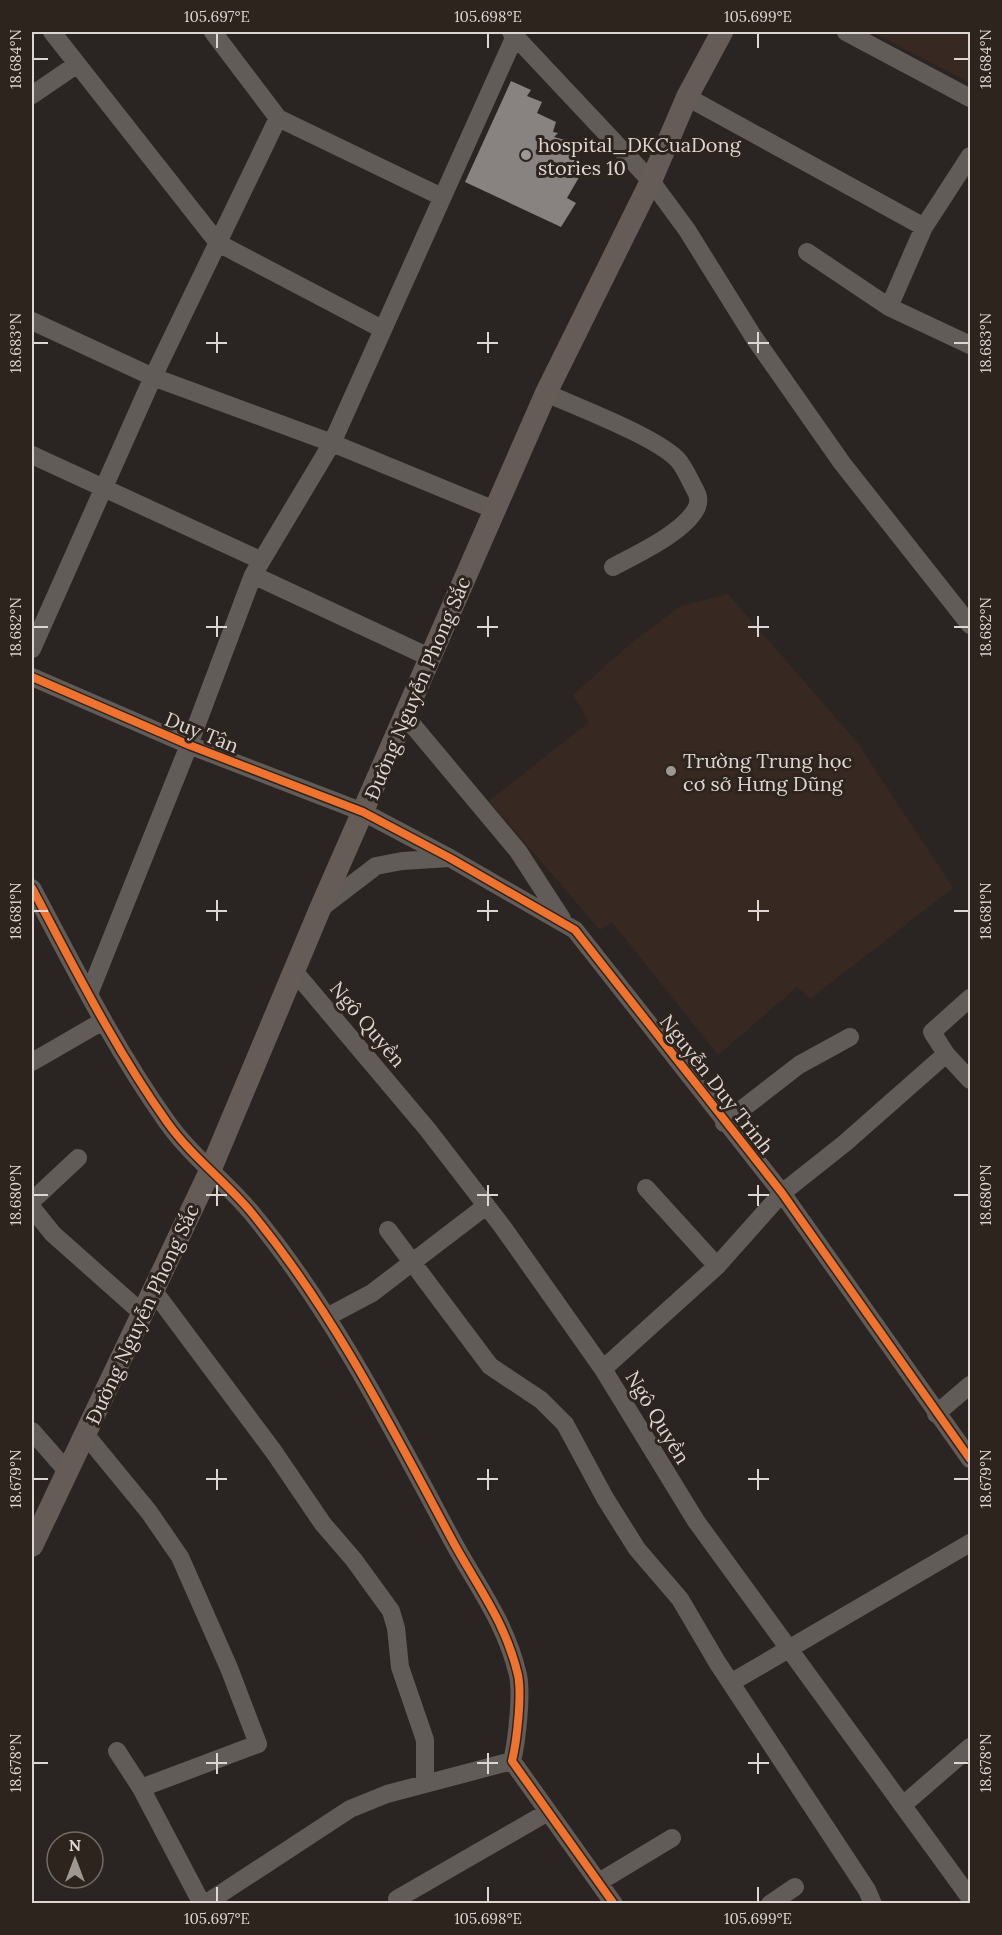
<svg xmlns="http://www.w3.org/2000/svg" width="1002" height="1935" viewBox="0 0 1002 1935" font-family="Lora,serif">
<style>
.built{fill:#372921}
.building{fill:#888380}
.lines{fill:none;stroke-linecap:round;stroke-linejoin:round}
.minor{stroke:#625c58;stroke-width:18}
.major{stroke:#655c58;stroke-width:22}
.cycleway-casing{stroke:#2d241e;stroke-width:11}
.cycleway{stroke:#ef722f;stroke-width:8}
.ticks{fill:none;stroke:#ddd6d3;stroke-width:2}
.poi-dot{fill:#9e9895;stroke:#2d241e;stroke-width:2}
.labels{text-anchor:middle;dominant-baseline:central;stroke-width:6;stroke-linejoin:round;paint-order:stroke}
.poi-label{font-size:20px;fill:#ddd6d3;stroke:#2d241e;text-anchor:start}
.street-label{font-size:20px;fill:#ddd6d3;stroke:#2d241e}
.neatline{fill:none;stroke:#ddd6d3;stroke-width:2}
.ticks-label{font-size:15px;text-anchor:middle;fill:#ddd6d3}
</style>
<rect width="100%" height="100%" fill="#2a2522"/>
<!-- built -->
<path class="built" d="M872,32H970V83Z
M728,594L857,742L953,888L810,999L797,987L718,1055L612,922L600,930L489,801L589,722L573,695L630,644L680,606Z"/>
<!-- building -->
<path class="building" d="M511,81L531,90L527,96L542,102L537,113L556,122L553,132L558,133L554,137L565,140L561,145L573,147L570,153L579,157L577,162L585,167L567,198L576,203L561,227L465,182Z"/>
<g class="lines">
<!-- minor -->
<path class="minor" d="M52,32L218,243L382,329
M213,32L278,118L442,197
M511,32L651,181L687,230L753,336L842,463L970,625
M846,32L970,98
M32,95L76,65
M687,97L924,227L889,307
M924,227L970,156
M807,252L889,307L970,345
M32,321L153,377L332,443L495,510
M546,393C577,407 657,437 678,460C684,467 688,476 692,484C697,493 701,499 696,509C683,533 637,554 613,567
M32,455L260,560
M253,575L429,657
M32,649L153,377L278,118
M32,677L189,745L363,812L450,858L575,930L782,1193L970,1459
M405,716L518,851L562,919
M32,888C74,967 115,1049 167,1122C191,1156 225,1181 251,1212C332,1310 391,1426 451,1538C476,1585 505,1620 518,1675C522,1694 517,1741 512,1761L614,1904
M321,908L376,866L402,861L450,858
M294,971L428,1130L502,1226L603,1369L696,1521L970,1898
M89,994L189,745L253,575L332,443L515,36
M970,998L932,1032L946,1054L970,1080
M32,1062L103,1021
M724,1123L799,1065L850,1037
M646,1188L717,1266
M32,1201L78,1158
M32,1208L53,1234L142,1313
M388,1230L490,1366L541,1400L565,1424L605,1498L637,1549L680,1599L717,1662L867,1890L873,1904
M153,1290L274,1452L323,1524L354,1560L391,1611L396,1628L400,1667L425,1740V1783
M327,1317L372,1293L486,1206
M603,1369L717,1266L782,1193L845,1143L946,1054
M936,1414L970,1385
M32,1431L67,1471
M85,1434L149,1512L180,1557L229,1668L258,1744L141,1788
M732,1682L970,1543
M117,1751L141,1788L202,1904
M903,1805L970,1747
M599,1882L672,1838
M397,1899L548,1812
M205,1904L350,1809L387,1794L512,1761
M770,1904L795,1887"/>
<!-- major -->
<path class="major" d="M32,1546L210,1171L320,909L546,393L651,181L687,97L722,32"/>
<!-- cycleway casing -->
<g class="cycleway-casing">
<path id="cycleway" d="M32,677L189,745L363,812L450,858L575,930L782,1193L970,1459
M32,888C74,967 115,1049 167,1122C191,1156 225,1181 251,1212C332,1310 391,1426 451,1538C476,1585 505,1620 518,1675C522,1694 517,1741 512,1761L614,1904"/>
</g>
<!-- cycleway -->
<use href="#cycleway" class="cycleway"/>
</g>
<!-- ticks -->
<path class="ticks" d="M217,33V48M488,33V48M758,33V48M33,59H48M954,59H969M217,332V353M488,332V353M758,332V353M33,343H48M206,343H227M477,343H498M748,343H769M954,343H969M217,616V637M488,616V637M758,616V637M33,627H48M206,627H227M477,627H498M748,627H769M954,627H969M217,900V921M488,900V921M758,900V921M33,911H48M206,911H227M477,911H498M748,911H769M954,911H969M217,1185V1206M488,1185V1206M758,1185V1206M33,1195H48M206,1195H227M477,1195H498M748,1195H769M954,1195H969M217,1469V1490M488,1469V1490M758,1469V1490M33,1479H48M206,1479H227M477,1479H498M748,1479H769M954,1479H969M217,1753V1774M488,1753V1774M758,1753V1774M33,1763H48M206,1763H227M477,1763H498M748,1763H769M954,1763H969M217,1887V1902M488,1887V1902M758,1887V1902"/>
<!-- markers -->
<g class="poi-dot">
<circle cx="526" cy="155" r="6"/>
<circle cx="671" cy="771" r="6"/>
</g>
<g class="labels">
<!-- poi labels -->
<g class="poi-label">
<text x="538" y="144">hospital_DKCuaDong<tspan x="538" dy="23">stories 10</tspan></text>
<text x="683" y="760">Trường Trung học<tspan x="683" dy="23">cơ sở Hưng Dũng</tspan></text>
</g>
<!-- street labels -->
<g class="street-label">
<text transform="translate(417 688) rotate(-67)">Đường Nguyễn Phong Sắc</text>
<text transform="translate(202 732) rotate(22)">Duy Tân</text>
<text transform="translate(368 1024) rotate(50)">Ngô Quyền</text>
<text transform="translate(717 1084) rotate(52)">Nguyễn Duy Trinh</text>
<text transform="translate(142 1314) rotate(-65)">Đường Nguyễn Phong Sắc</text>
<text transform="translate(658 1417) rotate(59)">Ngô Quyền</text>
</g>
</g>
<!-- border -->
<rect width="1002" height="1935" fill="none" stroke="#2d241e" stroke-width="66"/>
<!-- north arrow -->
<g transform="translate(75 1860)"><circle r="28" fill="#2d241e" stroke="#736b66" stroke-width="1.5"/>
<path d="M0-4.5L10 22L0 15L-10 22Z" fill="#9e9895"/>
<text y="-9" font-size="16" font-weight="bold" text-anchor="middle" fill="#ddd6d3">N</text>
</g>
<rect x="33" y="33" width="936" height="1869" class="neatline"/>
<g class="ticks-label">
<text x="217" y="22">105.697°E</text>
<text x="488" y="22">105.698°E</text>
<text x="758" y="22">105.699°E</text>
<text transform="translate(16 59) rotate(-90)" y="5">18.684°N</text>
<text transform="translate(986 59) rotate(-90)" y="5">18.684°N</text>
<text transform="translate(16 343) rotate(-90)" y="5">18.683°N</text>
<text transform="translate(986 343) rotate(-90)" y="5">18.683°N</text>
<text transform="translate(16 627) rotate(-90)" y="5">18.682°N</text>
<text transform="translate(986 627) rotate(-90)" y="5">18.682°N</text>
<text transform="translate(16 911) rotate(-90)" y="5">18.681°N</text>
<text transform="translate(986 911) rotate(-90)" y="5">18.681°N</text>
<text transform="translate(16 1195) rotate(-90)" y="5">18.680°N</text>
<text transform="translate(986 1195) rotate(-90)" y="5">18.680°N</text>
<text transform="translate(16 1479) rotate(-90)" y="5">18.679°N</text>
<text transform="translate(986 1479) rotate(-90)" y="5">18.679°N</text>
<text transform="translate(16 1763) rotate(-90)" y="5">18.678°N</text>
<text transform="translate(986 1763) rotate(-90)" y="5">18.678°N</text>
<text x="217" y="1924">105.697°E</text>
<text x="488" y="1924">105.698°E</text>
<text x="758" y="1924">105.699°E</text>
</g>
</svg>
